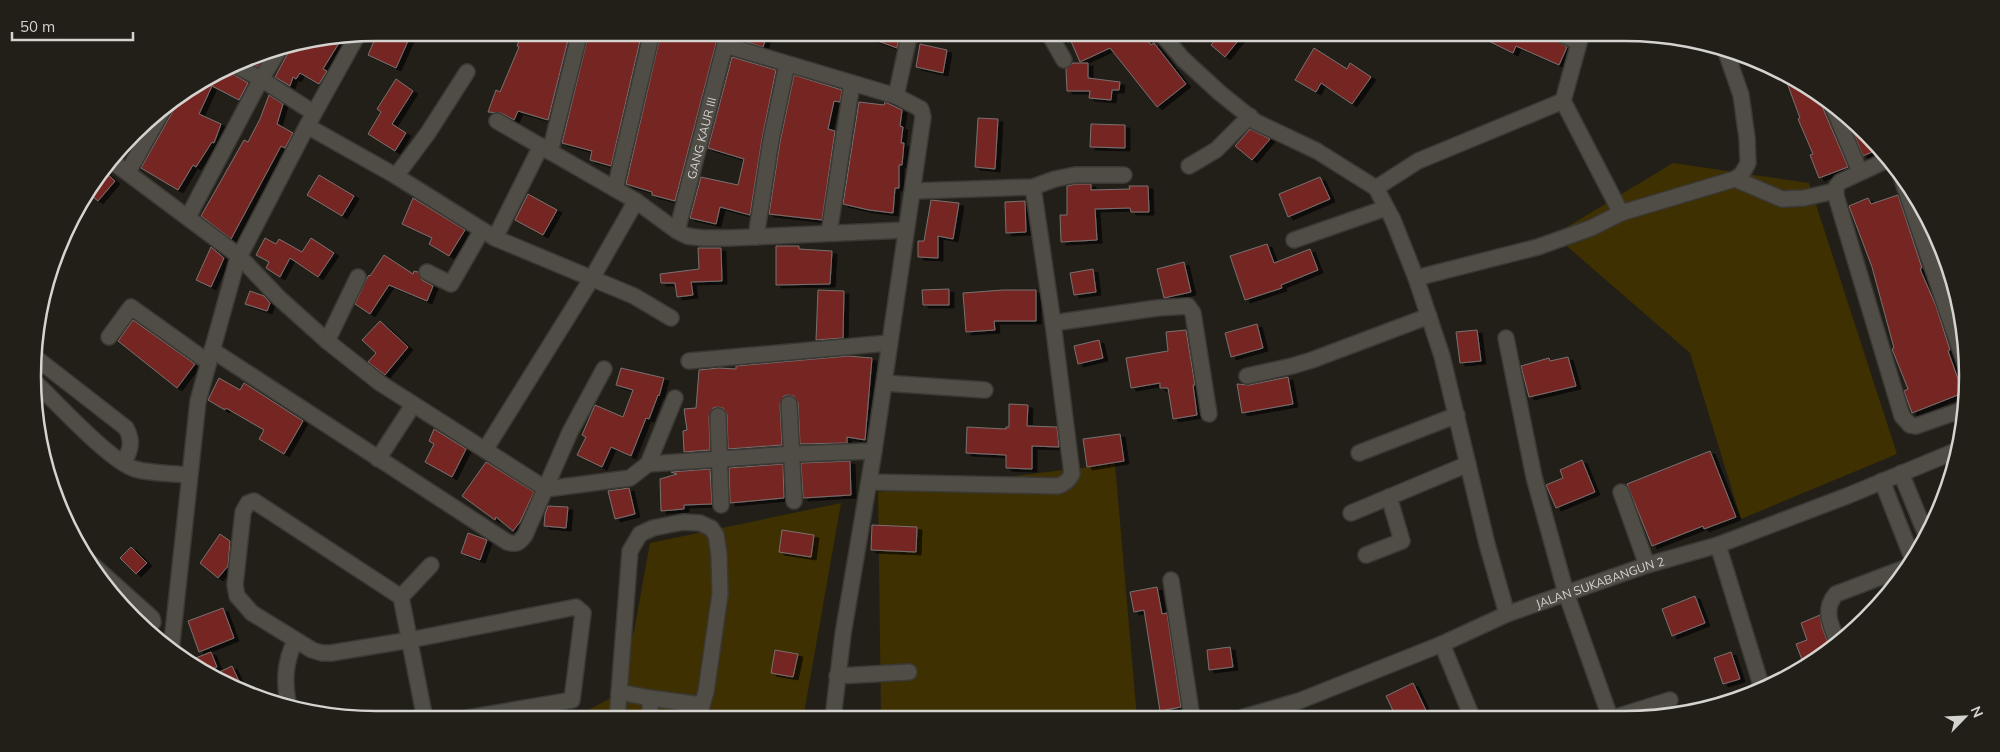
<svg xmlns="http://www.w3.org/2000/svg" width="2000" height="752" viewBox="0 0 2000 752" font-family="Mulish,sans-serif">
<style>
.green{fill:#3e3000}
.building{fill:#752824;stroke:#79706f;filter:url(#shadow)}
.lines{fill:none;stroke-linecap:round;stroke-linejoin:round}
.minor-casing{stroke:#3b3935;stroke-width:18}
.minor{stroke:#504d46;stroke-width:15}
.labels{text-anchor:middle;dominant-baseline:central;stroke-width:4.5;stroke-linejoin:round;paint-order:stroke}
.street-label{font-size:12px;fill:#d5d3cf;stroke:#221f19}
.rim{fill:none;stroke:#d5d3cf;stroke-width:2.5}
</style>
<defs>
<filter id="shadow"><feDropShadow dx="5" dy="3" stdDeviation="0" flood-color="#0009"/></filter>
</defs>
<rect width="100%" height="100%" fill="#221f19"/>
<!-- green -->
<path class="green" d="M1673,163L1809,183L1897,454L1741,519L1690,353L1554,235Z
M1115,464L1137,718H881L878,492Z
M841,503L803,719H571L613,697L634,631L650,543Z"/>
<!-- building -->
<path class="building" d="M378,32H412L396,68L368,55Z
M522,32H570L548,120L518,111L514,120L501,113L488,112L496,90L500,92L519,47L517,46Z
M589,32H642L611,166L590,160L592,151L562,143Z
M661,32H719L675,201L652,195V192L626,184Z
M738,32H768L763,47L737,39Z
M859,32H900L897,48L859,34Z
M1067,32H1088L1091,40L1101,32H1141L1151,45L1154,43L1186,84L1157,107L1110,48L1080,62Z
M1221,32H1245L1225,57L1211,45Z
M1470,32H1541L1567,47L1559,65L1516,46L1513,53Z
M342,38L323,69L327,71L319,84L300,73L296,79L293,77L290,86L275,77L288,53L289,47Z
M920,44L947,50L943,73L916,67Z
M1314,48L1347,69L1350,63L1371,77L1352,104L1321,83L1316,92L1295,80Z
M267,50L258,67L245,60L265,51Z
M732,57L776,70L762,139L750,215L720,207L716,224L690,218L701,177L738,185L744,159L708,148Z
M1073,63H1088V78L1120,82L1119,90H1112L1111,100L1089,98L1090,91H1067L1066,69Z
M226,68L231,73L248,83L239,100L212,86L199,114L221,124L214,143L212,142L196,167L193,165L178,190L141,168L173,111V101L204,78Z
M1783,72L1823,97L1822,106L1848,167L1819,178L1810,155L1813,154L1798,119L1800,118Z
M794,75L842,90L840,102L834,101L828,129L835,131L822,220L769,214L780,142Z
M396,79L413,91L392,124L406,133L395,151L368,134L381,112L377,109Z
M269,95L283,104L277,124L293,133L285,148L281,146L231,239L201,216L244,140L248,142L260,119Z
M859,102L884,105L885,102L902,110L900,126L903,127L901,143H904L902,165H899V188H895L893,213L869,210L843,204Z
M1847,117L1861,129L1881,148L1863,156Z
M978,118L998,119L995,169L975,167Z
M1091,124L1125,125V148L1090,147Z
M144,125L128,152L124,149Z
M1250,129L1270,139L1252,160L1235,146Z
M105,172L115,181L98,201L88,193Z
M319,175L354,196L342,216L307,195Z
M1320,177L1330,199L1288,217L1279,194Z
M1076,184H1091V190L1130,189L1129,186H1148L1149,212H1131L1130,208L1095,209L1097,240L1061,242L1060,215H1067V186Z
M528,194L557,210L543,235L515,220Z
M1898,195L1922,268L1920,269L1936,306L1950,350L1948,351L1963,393L1912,413L1904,391L1908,389L1892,349L1894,348L1872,267L1849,206L1868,198L1871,204Z
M413,198L465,230L449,256L429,244L432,238L402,224Z
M931,200L959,203L953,239L938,236V258L918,257V241H924Z
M1025,201L1026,232L1006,233L1005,202Z
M265,238L276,244L279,239L302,252L311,238L334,253L318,277L290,258L280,277L266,268L269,262L256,255Z
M1267,244L1274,263L1310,249L1318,270L1281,285L1282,288L1245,300L1230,256Z
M776,246H799V249L832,251L830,284L776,285Z
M211,247L224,258L211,287L196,280Z
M698,248H721L722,281L691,282L693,295L677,297L675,283H661L660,274L699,269Z
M384,255L413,274L414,271L418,272L422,280L433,286L427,301L389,285L370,314L355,304L367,278L369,275L370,276Z
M1184,262L1191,292L1164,298L1157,269Z
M1093,269L1096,292L1074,295L1070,273Z
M949,289V305H923L922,290Z
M818,290L844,291L843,338L816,340Z
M1003,290H1036V321H994L995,330L966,332L963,293Z
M250,291L264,296L270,303L267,311L245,304Z
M133,320L195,364L177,388L118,341Z
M380,321L408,347L385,375L368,362L376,353L362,340Z
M1257,324L1263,348L1231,357L1225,333Z
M1186,330L1195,385H1193L1197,415L1173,419L1168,388H1160V383L1131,388L1126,358L1168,351L1166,332Z
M1477,330L1481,361L1460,363L1456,332Z
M1099,340L1103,358L1078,364L1074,346Z
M848,356L872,358L865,440L847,437V443L800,444L798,403L794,396L788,395L784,396L780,404L782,445L728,449L727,415L723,408L717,407L713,408L709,416L710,450L684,452L683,431L687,430L684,409L696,408L699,370L719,368L736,369V366Z
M1568,357L1576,386L1529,397L1521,366L1549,358L1550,361Z
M621,368L664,378L659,396L658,395L649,419L646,418L631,456L611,447L602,467L577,455L586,437L582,435L595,405L623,417L633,390L616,385Z
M1288,377L1293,404L1242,413L1237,384L1249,385Z
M219,378L240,390L244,383L303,421L284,454L259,439L264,430L226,408L225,410L208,400Z
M1009,404L1028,405L1027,426L1057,427L1059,447L1032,446V469L1006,468V455L966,453L967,427L1006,429V427H1009Z
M434,429L466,449L452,477L425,462L434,444L429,441Z
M1120,434L1124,461L1087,467L1083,439Z
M1710,451L1736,517L1704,529L1703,526L1652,546L1627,484Z
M1582,460L1595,492L1556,508L1546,485L1563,478L1560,470Z
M850,461L851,495L803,498L801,463Z
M486,462L534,492L520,522L513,531L496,517L495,520L462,496Z
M783,464L784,498L730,503L729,468Z
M710,469L712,504L684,505V509L661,511L660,479L677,474L671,472Z
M629,488L635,514L615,519L608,491Z
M548,506L568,507L566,528L544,526L545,514Z
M872,525L917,527L916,552L871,550Z
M782,530L814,535L811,557L779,552Z
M468,533L487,540L480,560L461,553Z
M220,534L230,541L228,566L218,578L200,563Z
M131,547L147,563L136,574L120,558Z
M1157,587L1162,614L1167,613L1181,707L1160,711L1144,610L1134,612L1130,592Z
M1695,596L1705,623L1672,636L1662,609Z
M223,608L234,638L199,652L188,621Z
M1820,615L1822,627L1830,648L1804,665L1796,644L1807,640L1801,623Z
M1230,647L1233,667L1209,670L1207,650Z
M775,650L798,654L793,677L771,673Z
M211,652L217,667L205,672L188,661Z
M1731,652L1740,679L1723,684L1714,658Z
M232,666L244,692L224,684L211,676Z
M1413,683L1429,717H1396L1386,696Z"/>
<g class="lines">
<!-- minor casing -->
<g class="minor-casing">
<g id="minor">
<path d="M729,32L725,45L896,96L910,32"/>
<path d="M1048,32L1064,60"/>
<path d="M1160,32L1183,59L1220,93L1256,122L1317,151L1376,188L1393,220L1416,278L1442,356L1487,544L1507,614"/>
<path d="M1557,32L1578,42"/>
<path d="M1582,32L1563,101L1621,213"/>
<path d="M235,65L261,79L314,113"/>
<path d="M1831,102L1860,172"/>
<path d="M497,121L636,201L677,231L687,236L702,238H729L906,230"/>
<path d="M307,126L396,176L495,238L541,146"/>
<path d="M550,152L580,32"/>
<path d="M1889,159L1840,182L1836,187V196L1902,416L1910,425L1916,426L1965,409"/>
<path d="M113,162L239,256L279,298L327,341L380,383L546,489L630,478L648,464L675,398"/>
<path d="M1189,166L1216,150L1250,116"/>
<path d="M128,172L165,106"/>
<path d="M396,176L428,133L467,72"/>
<path d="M1901,176L1966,366"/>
<path d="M1735,179L1782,199L1804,198L1835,191"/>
<path d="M1376,188L1418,161L1563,101"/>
<path d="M615,189L652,32"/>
<path d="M913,191L1033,187L1055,179L1075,175H1124"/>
<path d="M188,217L261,79L280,48"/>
<path id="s1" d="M677,231L725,45"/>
<path d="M829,233L852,83"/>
<path d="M756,237L771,140L787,64"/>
<path d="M495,238L634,296L671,318"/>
<path d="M1294,240L1386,208"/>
<path d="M427,272L451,284L482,230"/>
<path d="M1416,278L1538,247L1591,228L1621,213L1735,179L1742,174L1748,163L1747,138L1741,95L1725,49"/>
<path d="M1053,323L1157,308L1188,306L1193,313L1209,414"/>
<path d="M109,337L131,307L208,362"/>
<path d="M1506,338L1534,477L1566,593L1610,717"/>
<path d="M327,341L358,277"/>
<path d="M212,350L507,542C517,545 519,543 525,535L570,432L604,369"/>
<path d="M36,358L126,428C133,441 131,449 124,462"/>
<path d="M689,361L889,343"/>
<path d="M1247,376L1292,366L1312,360L1429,316"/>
<path d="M884,383L985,390"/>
<path d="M37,384C59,405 110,461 135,469C152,474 172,473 189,475"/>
<path d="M789,404L794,501"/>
<path d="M718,416L721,505"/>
<path d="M485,450L592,278L636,201"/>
<path d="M1359,453L1457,415"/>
<path d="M378,459L413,405"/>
<path d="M648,464L793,454L874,451"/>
<path d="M1901,473L1925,532"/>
<path d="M1882,481L1913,560"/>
<path d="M869,482L1058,486C1065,484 1069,480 1072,474L1053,323L1033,187"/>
<path d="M1621,492L1647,565"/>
<path d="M1351,513L1468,464"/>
<path d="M1718,545L1762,688"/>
<path d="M1366,555L1402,541L1389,497"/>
<path d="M85,558L152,618L153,622L147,627"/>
<path d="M1171,580L1192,718"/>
<path d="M401,597L431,565"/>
<path d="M1838,643C1831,625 1822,610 1836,594L1910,566"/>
<path d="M1442,644L1472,717"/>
<path d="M171,651L198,401L237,261L307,126L357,36"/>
<path d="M837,676L909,672"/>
<path d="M619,692L650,698L702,705"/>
<path d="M650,698V719"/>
<path d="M289,708C284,683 284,664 295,641"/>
<path id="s2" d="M1244,717L1299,701L1442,644L1507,614L1647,565L1718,545L1847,496L1958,450"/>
<path d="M1616,717L1670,700"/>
<path d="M833,718L843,634L874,451L923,117L921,109L896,96"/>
<path d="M425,719L401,597L254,501L248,503L243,512L235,585L237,596L252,613L312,650L322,653H331L410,640L576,607L583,613L572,700L461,719"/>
<path d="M617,719L630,551L640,534L653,528L683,522L700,523L711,528L716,535L719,555L720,594L706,692L700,711L692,719"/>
</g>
</g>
<!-- minor -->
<use href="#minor" class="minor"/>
</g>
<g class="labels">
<!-- street labels -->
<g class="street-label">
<text stroke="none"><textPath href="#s1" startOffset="96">GANG KAUR III</textPath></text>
<text stroke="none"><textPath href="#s2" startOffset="381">JALAN SUKABANGUN 2</textPath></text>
</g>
</g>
<!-- crop -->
<path d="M0 0H2000V752H0ZM376 41H1624A335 335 0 0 1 1959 376V376A335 335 0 0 1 1624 711H376A335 335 0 0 1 41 376V376A335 335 0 0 1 376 41Z" fill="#221f19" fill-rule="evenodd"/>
<path class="rim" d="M376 41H1624A335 335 0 0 1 1959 376V376A335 335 0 0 1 1624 711H376A335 335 0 0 1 41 376V376A335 335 0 0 1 376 41Z"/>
<!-- north arrow -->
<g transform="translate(1965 717) rotate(66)" stroke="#221f19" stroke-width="4" paint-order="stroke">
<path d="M0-4L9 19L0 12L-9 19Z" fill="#d5d3cf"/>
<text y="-8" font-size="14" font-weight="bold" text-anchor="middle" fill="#d5d3cf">N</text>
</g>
<!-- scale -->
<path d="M12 32v8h121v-8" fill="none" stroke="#d5d3cf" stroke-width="2.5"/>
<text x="20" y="32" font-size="15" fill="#d5d3cf" stroke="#221f19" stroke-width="4" paint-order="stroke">50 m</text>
</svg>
